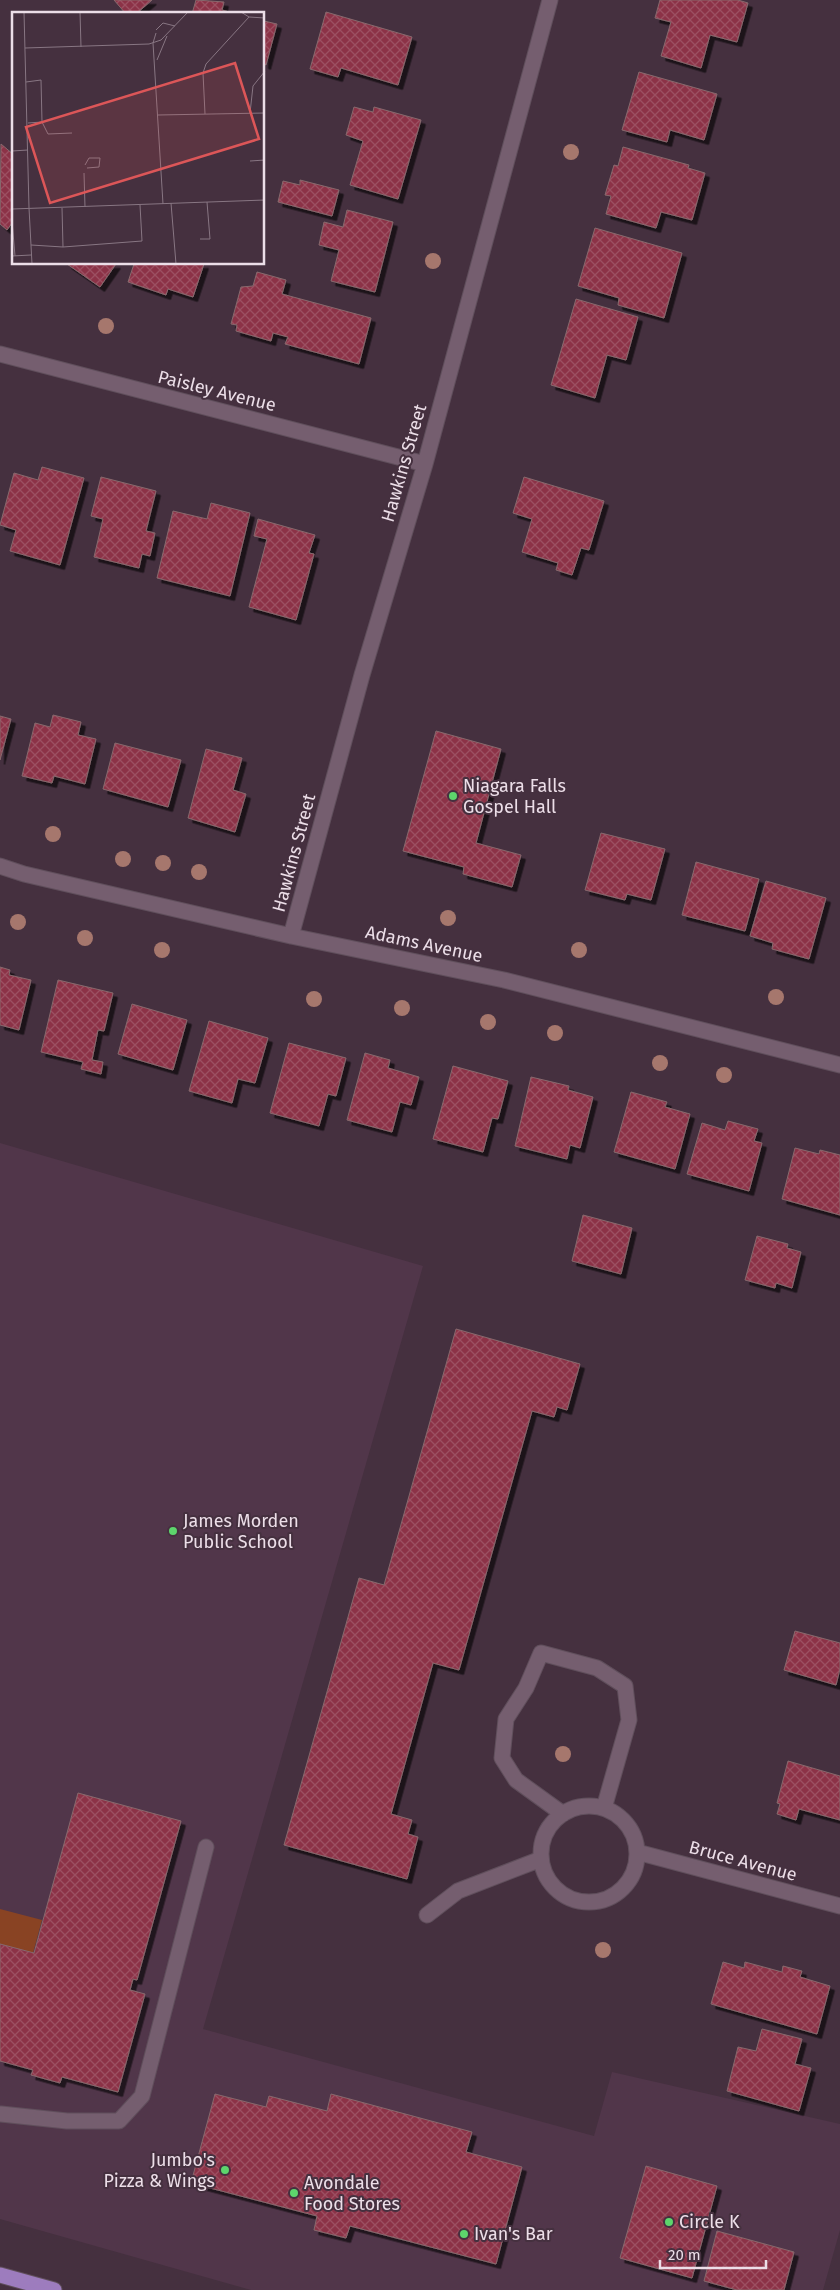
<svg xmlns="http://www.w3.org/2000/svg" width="840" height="2290" viewBox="0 0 840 2290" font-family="'Fira Sans',sans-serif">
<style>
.built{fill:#51364a}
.grass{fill:#894323}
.building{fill:url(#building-cross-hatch);stroke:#87696d;filter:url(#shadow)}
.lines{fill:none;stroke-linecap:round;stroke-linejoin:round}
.minor-casing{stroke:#604f5c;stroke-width:17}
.major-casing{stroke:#604f5c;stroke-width:17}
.minor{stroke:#755e6f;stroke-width:15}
.major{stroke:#9d7cbe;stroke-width:15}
.tree{fill:#a6776d}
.poi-dot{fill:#5dd56c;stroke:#45303f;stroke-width:2}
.labels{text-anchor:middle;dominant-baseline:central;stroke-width:4;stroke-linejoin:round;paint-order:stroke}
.street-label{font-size:18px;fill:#ecdee8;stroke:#45303f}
.poi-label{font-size:18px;fill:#ecdee8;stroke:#45303f;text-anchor:start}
.inset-road{fill:none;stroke:#887683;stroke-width:1}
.view{fill:#dc5658;fill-opacity:0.15;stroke:#dc5658;stroke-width:2.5}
.inset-edge{fill:none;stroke:#ecdee8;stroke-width:2.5}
</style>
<defs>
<pattern id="building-cross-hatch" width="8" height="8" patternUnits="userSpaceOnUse" patternTransform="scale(1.25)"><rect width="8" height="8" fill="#8c3347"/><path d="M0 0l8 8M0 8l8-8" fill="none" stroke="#9c5062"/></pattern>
<filter id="shadow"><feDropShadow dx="4.5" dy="4.5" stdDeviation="0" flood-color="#0009"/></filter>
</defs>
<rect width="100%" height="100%" fill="#45303f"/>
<!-- built -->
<path class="built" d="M0,1143L423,1266L203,2029L594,2136L612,2072L840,2124V2230L823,2290H251L0,2219Z"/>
<!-- grass -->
<path class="grass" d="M0,1909L42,1920L33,1953L0,1944Z"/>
<!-- building -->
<path class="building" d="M114,0H152L136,14H126Z
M196,0L224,2L222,10L236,14H192Z
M660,0H738L748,3L737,42L710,35L701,68L661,56L671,22L655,18Z
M326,12L412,37L398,85L341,68L338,77L310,69Z
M264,21L277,24L266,65L264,64Z
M639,72L717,94L704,140L670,130L667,142L622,130Z
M354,107L373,112L374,107L421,120L398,199L350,185L363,141L346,135Z
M1,144L14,155V224L12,223L7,230L0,224Z
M623,147L689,165L688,168L705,173L692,220L661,212L656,228L606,214L611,196L605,195L614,165L618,166Z
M300,180L339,190L332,216L278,202L283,181L300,185Z
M347,210L393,222L375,292L331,281L339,250L319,245L324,222L343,227Z
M595,228L682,253L664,318L618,305L619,298L578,286Z
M67,264H116L100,287Z
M134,264H204L193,297L168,289L166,295L128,282Z
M257,272L286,280L282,294L371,318L359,364L285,344L288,337L273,333L271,341L236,331L237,325L231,324L241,287L253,286Z
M576,299L638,317L626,360L607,355L595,398L551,385Z
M42,467L84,478L60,565L10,551L16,530L0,525L14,473L38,480Z
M101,477L156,491L146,531L155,533L150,556L142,554L139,568L94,557L103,519L91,516Z
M524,477L604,501L589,550L581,548L572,575L556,570L558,563L522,552L532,519L513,513Z
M211,503L250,513L230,596L157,578L173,511L207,519Z
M258,519L315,535L309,553L314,554L296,620L249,607L267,539L254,536Z
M53,715L81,722L78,735L96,739L85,784L54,776L52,783L22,776L35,723L50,727Z
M0,716L11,719L0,760Z
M436,731L501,749L476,843L521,855L512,887L463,874L464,867L403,851Z
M115,743L181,760L168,807L103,789Z
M206,749L242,758L233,790L246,794L235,832L188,818Z
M601,833L665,849L651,900L627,894L625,900L585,890Z
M696,862L759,879L745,931L682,915Z
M766,881L826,898L809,959L772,949L773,943L750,936Z
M0,967L10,970L9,975L31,980L19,1030L0,1025Z
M58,980L113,993L104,1031L98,1030L92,1060L103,1062L101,1074L81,1069L83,1062L41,1052Z
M132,1004L187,1020L173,1070L118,1054Z
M209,1021L268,1038L255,1083L238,1079L232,1103L189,1091Z
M289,1043L346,1058L336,1096L328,1094L319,1126L270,1113Z
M365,1053L390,1060L388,1068L419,1077L411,1105L400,1102L392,1132L347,1120Z
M453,1066L508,1081L498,1119L492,1118L483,1152L433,1139Z
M531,1077L569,1086L568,1090L593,1097L580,1148L570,1145L567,1159L515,1146Z
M631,1092L667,1102L665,1107L690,1114L675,1169L614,1152Z
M728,1121L758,1129L754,1141L762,1143L749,1191L687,1174L702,1123L725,1130Z
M795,1148L819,1154L820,1150L840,1155V1215L782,1199Z
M583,1215L632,1228L621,1274L572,1261Z
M757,1236L788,1244L787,1248L801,1252L792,1288L776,1283L775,1288L745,1280Z
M456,1329L580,1364L567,1410L557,1407L554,1417L532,1411L459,1670L433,1663L391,1814L412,1820L408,1834L418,1837L407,1879L284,1845L359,1578L384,1585Z
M795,1631L840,1643V1669L836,1685L784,1670Z
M788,1761L840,1776V1820L799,1809L796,1820L777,1814L780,1804L777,1803Z
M78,1793L181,1821L137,1980L133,1979L130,1990L145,1994L118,2092L62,2077L60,2083L31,2075L33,2070L0,2061V1944L34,1953Z
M723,1962L744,1968L745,1962L782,1972L783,1966L802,1971L800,1977L830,1986L817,2034L711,2004Z
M762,2029L802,2039L795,2064L811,2068L799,2111L727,2091L738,2047L756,2051Z
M215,2094L266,2107L269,2096L327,2111L331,2094L472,2132L466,2152L522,2167L496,2264L350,2226L346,2238L314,2230L317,2216L191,2183Z
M646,2166L717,2186L692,2278L620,2258Z
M717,2231L794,2252L784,2290H737L704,2281Z"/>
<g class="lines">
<!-- minor casing -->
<g class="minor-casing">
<path id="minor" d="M0,354L425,464
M0,866L24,874L291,936L504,980L840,1065
M291,936L362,675L425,464L550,0
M541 1854a48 48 0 1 1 96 0a48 48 0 1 1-96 0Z
M563,1814L516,1780L502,1758L506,1719L526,1688L541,1653L597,1668L625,1686L629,1720L604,1808
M637,1852L840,1906
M427,1915L458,1891L541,1859
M1,2114L67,2121H119L142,2096L206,1847"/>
</g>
<!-- major casing -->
<g class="major-casing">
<path id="major" d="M0,2275L54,2290"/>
</g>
<!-- minor -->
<use href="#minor" class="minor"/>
<!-- major -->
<use href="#major" class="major"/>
</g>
<!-- trees -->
<g class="tree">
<circle cx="571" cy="152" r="8"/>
<circle cx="433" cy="261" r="8"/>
<circle cx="106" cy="326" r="8"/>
<circle cx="53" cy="834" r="8"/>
<circle cx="123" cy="859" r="8"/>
<circle cx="163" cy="863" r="8"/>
<circle cx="199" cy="872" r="8"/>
<circle cx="448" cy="918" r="8"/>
<circle cx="18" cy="922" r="8"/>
<circle cx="85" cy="938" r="8"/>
<circle cx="162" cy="950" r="8"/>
<circle cx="579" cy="950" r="8"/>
<circle cx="776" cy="997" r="8"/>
<circle cx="314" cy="999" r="8"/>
<circle cx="402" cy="1008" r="8"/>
<circle cx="488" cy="1022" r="8"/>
<circle cx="555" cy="1033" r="8"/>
<circle cx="660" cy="1063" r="8"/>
<circle cx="724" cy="1075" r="8"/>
<circle cx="563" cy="1754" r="8"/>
<circle cx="603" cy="1950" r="8"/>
</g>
<!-- markers -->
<g class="poi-dot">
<circle cx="453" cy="796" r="5"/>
<circle cx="173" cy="1531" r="5"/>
<circle cx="225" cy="2170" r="5"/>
<circle cx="294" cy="2193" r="5"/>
<circle cx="669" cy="2222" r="5"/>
<circle cx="464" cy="2234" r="5"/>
</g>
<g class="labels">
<!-- street labels -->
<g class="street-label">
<text transform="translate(217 391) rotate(14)">Paisley Avenue</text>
<text transform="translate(404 463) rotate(-74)">Hawkins Street</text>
<text transform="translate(294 853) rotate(-75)">Hawkins Street</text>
<text transform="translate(424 944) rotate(12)">Adams Avenue</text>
<text transform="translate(743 1861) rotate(15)">Bruce Avenue</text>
</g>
<!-- poi labels -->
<g class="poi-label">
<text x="463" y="786">Niagara Falls<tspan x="463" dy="21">Gospel Hall</tspan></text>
<text x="183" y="1521">James Morden<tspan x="183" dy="21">Public School</tspan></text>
<text x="215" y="2160" text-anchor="end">Jumbo's<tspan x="215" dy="21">Pizza &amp; Wings</tspan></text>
<text x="304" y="2183">Avondale<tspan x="304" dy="21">Food Stores</tspan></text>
<text x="679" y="2222">Circle K</text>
<text x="474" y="2234">Ivan's Bar</text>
</g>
</g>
<!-- overview -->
<g transform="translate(12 12)">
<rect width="252" height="252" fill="#45303f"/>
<path class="inset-road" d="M12,0L17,196M68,0L69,35M229,0L237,5L253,6M144,18L151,11L163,14M144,21L141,31L151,192M13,36L137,32L149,28L176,0M145,48L155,24M14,70L29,68L30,110L16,111M238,101L241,74L253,59M193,102L191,61L194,52L237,5M146,103L253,101M30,110L36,122L60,121M0,139L16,138M238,149L253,148M73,153L77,146H88L87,155L75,156M72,161L73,195M159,191L164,252M17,196L20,252M0,197L253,188M0,209L3,244M188,227H198L195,190M19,233L51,235L50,196M51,235L130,229L128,193M0,244L19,243"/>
<path class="view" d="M223,51L247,127L38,191L14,115Z"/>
<rect width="252" height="252" class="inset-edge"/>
</g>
<!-- scale -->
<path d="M660 2260v8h106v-8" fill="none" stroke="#ecdee8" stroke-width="2.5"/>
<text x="668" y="2260" font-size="15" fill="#ecdee8" stroke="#45303f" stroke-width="4" paint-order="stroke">20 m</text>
</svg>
